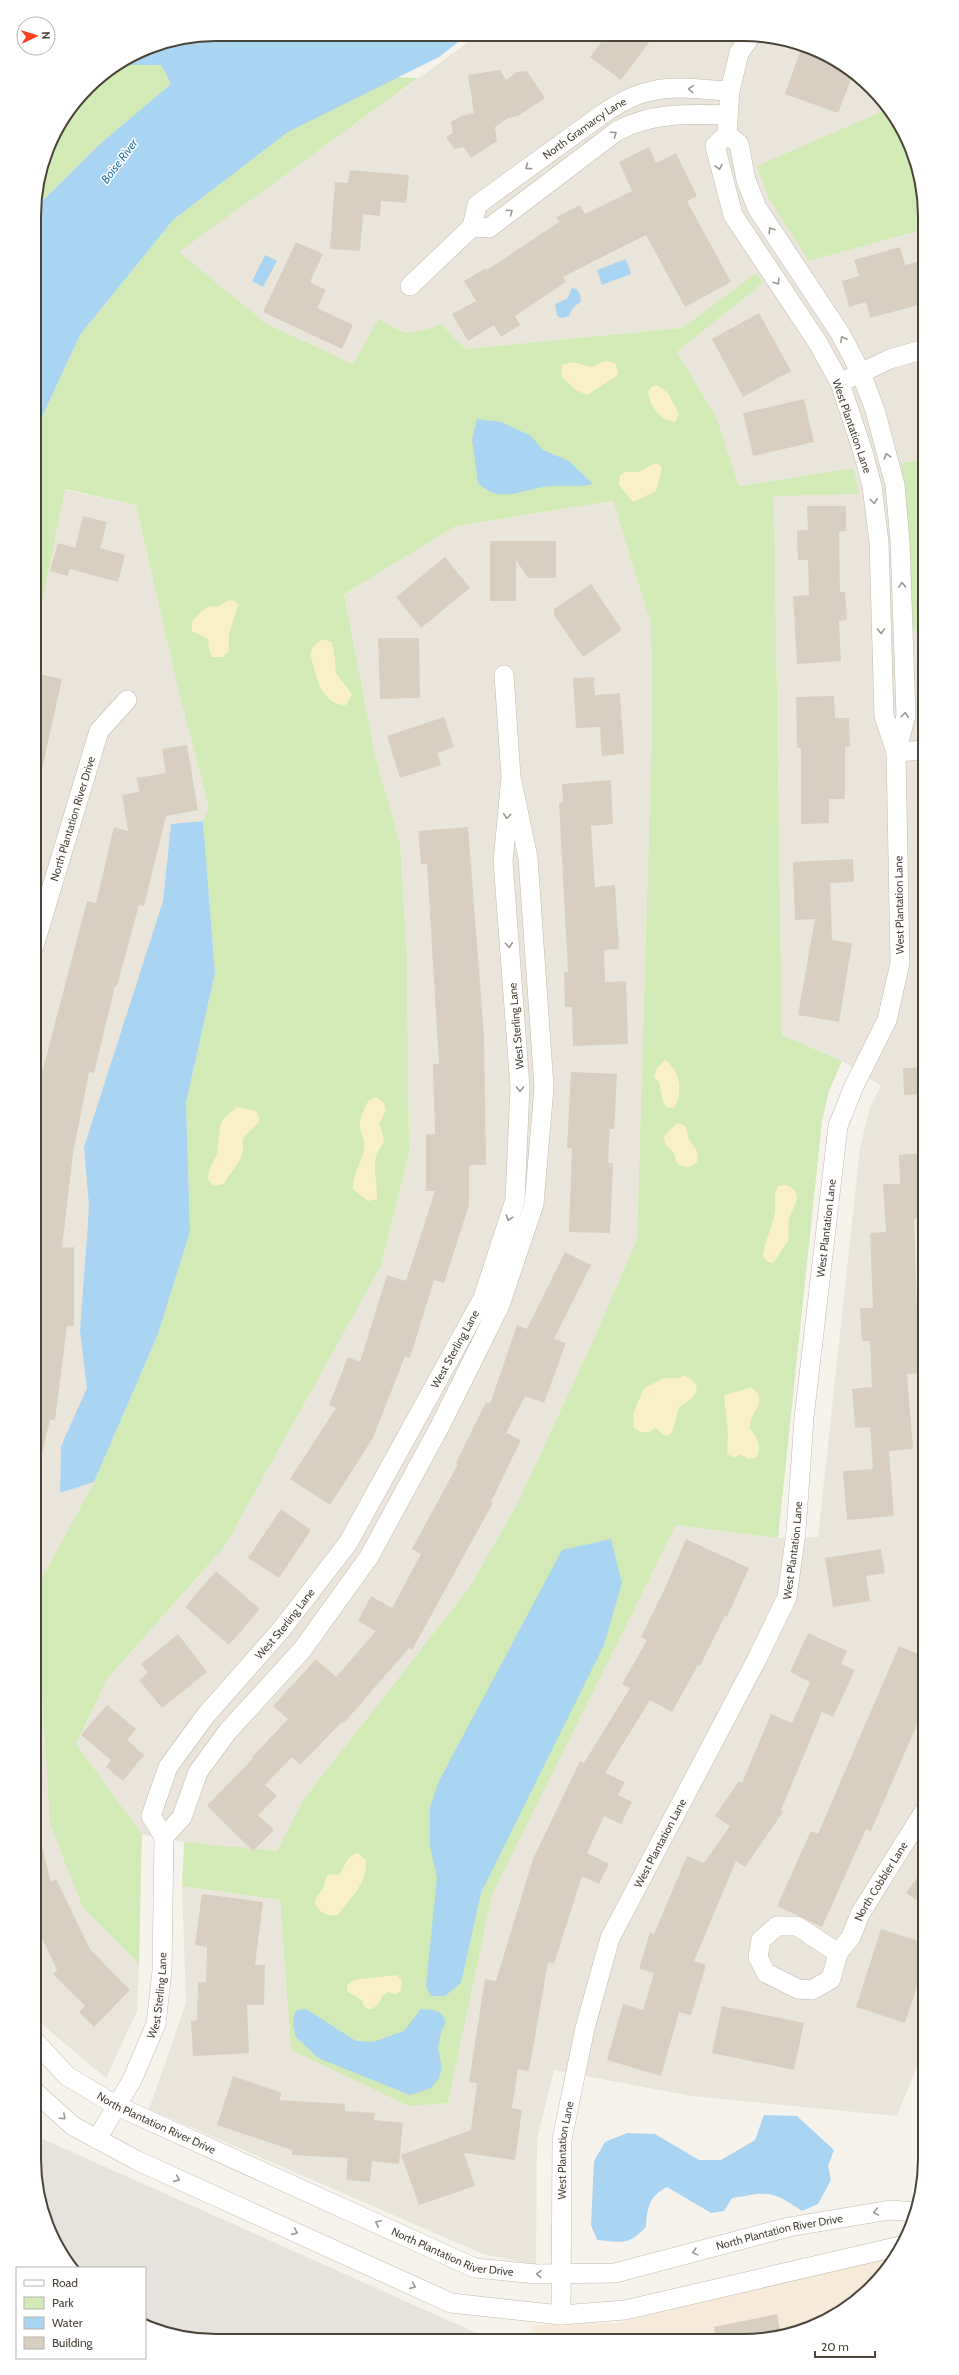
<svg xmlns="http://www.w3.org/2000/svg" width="959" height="2375" viewBox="0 0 959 2375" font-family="Cabin,sans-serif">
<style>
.residential{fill:#eae5da}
.commercial{fill:#f7ead8}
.industrial{fill:#e6e2dd}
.green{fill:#d2eab5}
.sand{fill:#f9efc9}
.water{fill:#a9d4f2}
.building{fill:#d8cfc1}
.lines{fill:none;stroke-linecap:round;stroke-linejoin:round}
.minor-casing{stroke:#c2bbae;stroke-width:20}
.minor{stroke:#fff;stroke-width:19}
.oneway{stroke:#9c9892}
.labels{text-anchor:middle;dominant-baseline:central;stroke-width:3;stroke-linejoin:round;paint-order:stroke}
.street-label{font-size:11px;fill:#4b4439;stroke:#fff}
.water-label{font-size:12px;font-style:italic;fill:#2e7ab2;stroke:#fff}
.rim{fill:none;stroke:#4b4439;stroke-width:2}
</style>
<rect width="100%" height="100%" fill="#f6f3ec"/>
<!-- residential -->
<path class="residential" d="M477,36L778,37L823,53L871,87L888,109L854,124L809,261L925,229V459L901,463L910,632L925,630V2047L897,2116L691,2096L554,2070L537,2140L536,2265L483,2254L149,2109L186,2003L182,1886L280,1900L291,2050L448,2103L492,1895L676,1525L778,1538L818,1537L860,1148L870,1107L881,1086L842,1061L782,1035L774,495L858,494L854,468L739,486L717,419L677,352L763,283L756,273L682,328L465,349L441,324L418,333L395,330L353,364L265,323L178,252Z
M34,483L136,505L177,685L209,808L203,821L171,825L163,901L84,1147L89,1207L80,1331L87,1388L61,1446L60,1493L94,1482L36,1589L44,1694L83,1908L139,1964L137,2011L106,2078L39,2022L34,2015Z
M613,501L651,625L652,727L637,1239L592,1343L517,1504L469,1588L303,1800L277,1852L184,1842L142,1834L76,1744L107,1679L225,1546L381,1266L409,1154L407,955L400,843L376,759L344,594L456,526Z"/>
<!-- commercial -->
<path class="commercial" d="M893,2258L880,2279L834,2316L790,2335L743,2341L532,2340L533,2325L619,2323L820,2271Z"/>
<!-- industrial -->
<path class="industrial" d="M34,2136V2135L490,2339L181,2338L145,2325V2268H73L59,2250L40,2206L34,2159Z"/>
<!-- green -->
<path class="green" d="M119,65H161L171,84L101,143L34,209L53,136L96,79Z
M397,77L418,78L179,252L265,323L353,364L379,318C404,337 413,335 441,324L465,349L682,328L756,273L763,283L677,352L717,419L739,486L854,468L859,494L774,496L782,1035L842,1061L829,1091L822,1121L778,1538L676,1525L492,1895L448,2103L409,2106L291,2050L280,1900L182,1886L184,1842L277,1851L303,1800L469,1588L517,1504L592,1343L637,1239L652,727L651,625L613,501L456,526L344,594L376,759L400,843L407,955L409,1154L381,1266L225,1546L107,1679L76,1744L142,1834L139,1964L83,1908L50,1824L36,1589L94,1482L158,1334L190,1232L186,1103L215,973L203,821L209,808L177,685L136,505L65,489L40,611L34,628V434L80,335L173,220L288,132Z
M888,109C914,143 925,186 925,229L809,261L769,199L757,166Z
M925,459V630L910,632L901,463Z"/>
<!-- sand -->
<path class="sand" d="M605,361L615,363L618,372L617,376L587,395L576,390L561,376L562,365L573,362L591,367Z
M657,385L668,393L679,414L675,422C659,420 650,406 648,392L651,387Z
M653,464H659L662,468L656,491L633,502L619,485L620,475L625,472H639Z
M229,600L235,601L238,605L229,634V651L223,657H212L209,650L208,639L192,631V621C199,615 207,602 217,607Z
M324,639L331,642L334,650L336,673L352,694L346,705C325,705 318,684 314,668C313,663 310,657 311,652C313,645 318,642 324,639Z
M665,1060C680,1070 684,1093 674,1108L666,1107L663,1102L659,1082L654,1078L657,1068Z
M377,1097L384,1103L386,1110L379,1124C391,1150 376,1143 375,1164C375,1176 377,1187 377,1199L368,1201L353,1189C352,1175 362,1163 364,1149C365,1141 362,1136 360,1128C358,1120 365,1109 368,1101Z
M237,1107L256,1111L260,1119L257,1124L243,1138C242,1142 243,1147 243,1151C241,1163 229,1173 224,1184L213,1186L208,1179L209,1170L217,1154L220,1126L224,1118Z
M677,1123C691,1125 685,1132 690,1141C692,1145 696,1147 697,1152C702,1167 685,1171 676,1162L674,1153L665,1144L664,1136Z
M786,1185C807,1194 792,1206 789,1220C788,1226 789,1234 788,1242C781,1248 780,1256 773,1263L768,1262L763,1257C764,1241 773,1227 775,1211C776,1202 773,1195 778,1186Z
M684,1375C706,1386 696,1398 679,1407L672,1433L668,1436L662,1434L656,1428C647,1434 643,1434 634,1428L633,1414L644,1388L665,1378H679Z
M750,1387C773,1401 747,1412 750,1429C758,1436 762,1449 756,1458L749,1459L740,1454L735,1458L727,1454L728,1432L724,1396C733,1391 741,1392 750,1387Z
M358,1853L366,1860C368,1884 350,1897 338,1915C327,1917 319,1913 315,1902C316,1895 320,1894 323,1888C326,1883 324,1879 329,1874L339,1875C346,1866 346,1855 358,1853Z
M397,1975L402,1981L401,1991L395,1994L388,1992L383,1995C380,2002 373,2015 364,2006C361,2003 364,2003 361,2000C358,1997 351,1994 347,1991V1985L353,1980Z"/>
<!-- water -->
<path class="water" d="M216,34L466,36L439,57L288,132L173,220L80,335L34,434V209L101,143L171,84L161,65H119L147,48Z
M265,255L277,261L263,287L252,281Z
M626,259L631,274L602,285L597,270Z
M572,288L576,289L580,294L581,301L572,309L569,316L562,318L557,316L555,304L567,299Z
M477,419L501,422L531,436L543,450L569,461L593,484C579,487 565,485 550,486C523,488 501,506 478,483L472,439Z
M203,821L215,973L186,1103L190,1232L158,1334L94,1482L60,1493L61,1446L87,1388L80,1331L89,1207L84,1147L163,901L171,824Z
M611,1539L622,1583L604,1645L481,1893L461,1983L445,1996H431L426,1986L437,1877L430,1846V1807L439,1781L562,1550Z
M306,2009L356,2041L373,2042L404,2031L421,2009L433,2010L441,2013L446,2022L441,2032L438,2048L442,2068L439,2078L431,2088L410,2095L318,2058L296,2037L293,2025L295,2011Z
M764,2115L797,2116L834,2150L828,2166L831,2180L818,2204L802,2211C771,2189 767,2192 732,2198L724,2211L711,2213L667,2187C649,2196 647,2208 646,2227C628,2246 622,2242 597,2240L591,2225L594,2161L605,2142L627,2133L655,2134L699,2160H721L755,2140Z"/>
<!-- building -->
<path class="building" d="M606,36L624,37H653L621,80L590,57Z
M802,46L823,53L853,74L838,113L785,94Z
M500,70L506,80L517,72L527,71L545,98L518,116L508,118L495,127L497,141L471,158L464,147L454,149L446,137L453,133L451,122L461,116L474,113L468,75Z
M649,147L656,163L676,153L697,196L687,201L731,282L685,307L646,235L563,277L566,282L515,316L520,325L501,337L494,325L468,341L452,314L476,301L464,281L486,268L487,270L559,222L556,217L580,205L585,214L632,191L619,162Z
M350,170L409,175L406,203L381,201L380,216L363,214L360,251L330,249L335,182L348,183Z
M296,242L323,254L310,282L326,290L317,308L353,325L342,349L263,312Z
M900,247L905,265L917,262L924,286L918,288L922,304L870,318L866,302L849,307L842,281L859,276L854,260Z
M759,313L791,371L743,397L712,339Z
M804,399L814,442L753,456L743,413Z
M807,506H846V531L839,532L840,592H845L847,620L839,621L841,661L797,664L793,596L809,595L808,560H798L797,531L808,530Z
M83,516L107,522L100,548L125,555L118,582L70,569L68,576L50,571L58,543L75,548Z
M490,541H556V578H528L516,560V601H490Z
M445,557L470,588L421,628L396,597Z
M591,584L622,630L583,657L554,615V609Z
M378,638H419L420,698L380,699Z
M34,673L62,679L41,774L34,773Z
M594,677L595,695L620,693L624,754L602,756L600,727L576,728L573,678Z
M834,696L835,718H849L850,747H845V799H829V823L801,824V748H797L796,697Z
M444,717L454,747L437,753L441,765L400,778L387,736Z
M187,745L198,810L166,816L144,906L139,905L117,986H115L94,1073L89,1072L73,1153L62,1248L74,1247V1326H67L55,1420H50L41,1458H34V1108L41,1069H43L87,901L96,903L114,827L128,831L122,795L139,792L137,778L166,773L162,749Z
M611,780L613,824L591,826L595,887L615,885L619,949L604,950L605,982L626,981L628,1044L573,1046L572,1007H565L564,972H568L559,803H563L562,784Z
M468,827L484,1035L486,1165H469V1205L444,1283L434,1280L410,1358L405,1356L373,1438L330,1505L290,1479L336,1408L329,1405L348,1357L360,1362L387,1275L406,1281L435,1191H426V1134H435L433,1064H439L427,864H421L418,831Z
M853,859L854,882L830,883L832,940L852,943L839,1022L798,1015L815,919L795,920L793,862Z
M925,1067V1094L904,1095L903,1068Z
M571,1072L617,1074L614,1129H610L608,1163H613L610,1233L569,1232L572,1148H567Z
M925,1153V1205H917L918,1219H914L919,1373L907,1374L913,1449L889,1451L894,1516L847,1520L843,1471L873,1469L870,1427L855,1428L852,1389L872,1387L870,1341H862L860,1308H873L870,1233L886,1232L883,1184H900L899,1155Z
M565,1252L591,1265L554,1339L566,1343L544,1403L525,1396L506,1433L521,1440L491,1502L493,1503L412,1650L409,1648L344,1723L342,1722L300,1765L292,1757L265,1785L277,1796L258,1815L274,1830L253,1851L207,1806L253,1758L252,1757L288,1719L273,1706L316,1659L336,1677L376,1631L358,1621L371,1596L392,1608L421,1554L412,1549L458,1464L456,1463L486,1402L490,1404L517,1325L527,1329Z
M281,1509L311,1530L279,1578L248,1558Z
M686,1539L749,1568L727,1617L725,1616L700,1666L698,1665L672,1712L650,1700L605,1773L625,1782L618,1795L632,1802L621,1824L604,1816L587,1853L609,1864L599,1884L582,1876L554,1964L548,1962L529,2071L518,2069L512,2108L522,2110L515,2160L464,2153L475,2186L419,2205L401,2155L471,2130L477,2083L469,2082L485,1979L496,1981L533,1859L580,1761L584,1763L630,1688L622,1684L647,1640L641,1637L665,1588Z
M881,1549L885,1573L866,1576L870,1601L833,1607L825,1558Z
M216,1571L260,1609L229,1645L185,1607Z
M808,1633L847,1651L841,1664L855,1670L833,1717L822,1712L781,1810L783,1812L745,1867L736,1861L694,1961L706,1965L691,2015L679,2012L661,2076L607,2060L623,2004L643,2010L654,1973L639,1969L650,1932L654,1934L687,1856L704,1863L730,1826L715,1816L739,1781L742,1783L771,1714L792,1723L810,1682L790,1672Z
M178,1634L207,1672L162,1708L139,1680L148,1673L141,1664Z
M899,1646L925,1657V1706L871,1831L866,1829L822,1927L777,1906L811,1831L818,1834Z
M107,1705L136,1729L127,1740L144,1755L123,1781L106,1767L111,1760L81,1735Z
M34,1839H40L51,1882L56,1879L90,1949L130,1990L94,2027L79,2012L85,2006L53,1974L57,1970L40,1934L34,1937Z
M925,1867V1906L906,1893Z
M202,1894L263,1902L255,1965H265L264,2005H247L249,2053L193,2056L191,2021L197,2020L198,1982H206L207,1947L195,1945Z
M881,1929L925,1943V1962L905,2023L856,2007Z
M722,2006L804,2023L794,2070L712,2053Z
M233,2076L282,2093L279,2100L345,2104V2111L375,2113L374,2120L403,2123L399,2164L372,2161L370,2182L346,2180L348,2158L292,2155V2150L217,2125Z
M777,2314L781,2336L743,2341H716L714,2327Z"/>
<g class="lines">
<!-- minor casing -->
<g class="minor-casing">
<g id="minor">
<path id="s1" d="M727,115C689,114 653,112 617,131L489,228L472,227L477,205L604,113C618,104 634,94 652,91C676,85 705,90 730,91"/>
<path d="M727,134L739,144L746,180L757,208L840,333L861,373L875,410L895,485L900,541L906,716L896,752"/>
<path d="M410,286L472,227"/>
<path d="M850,378L890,359L925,349"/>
<path id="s2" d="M504,675L511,777L528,858L544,1087L534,1204L500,1305L440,1426L369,1557L302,1650L228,1731L198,1772L182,1817L164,1837L151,1816L168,1767L206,1715L281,1630L348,1543L483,1298L515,1200L520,1087L503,861L511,777"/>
<path d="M896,752L925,750"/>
<path id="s3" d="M34,946L99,731L127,700"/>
<path d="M777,1926H797L838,1953L831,1979L812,1990L798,1989L766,1973L758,1957L761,1940Z"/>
<path id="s4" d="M838,1953L851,1937L860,1914L925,1810"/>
<path id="s5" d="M34,2040L67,2076L117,2106L475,2268L537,2274L615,2273L789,2227L890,2210L915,2212"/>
<path d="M34,2091L73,2126L138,2161L451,2303L561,2315L625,2310L900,2246"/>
<path id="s6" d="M97,2139L132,2080L156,2024L162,1971L164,1837"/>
<path id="s7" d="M561,2315L562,2139L585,2028L610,1938L757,1659L787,1597L796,1532L804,1418L838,1126L854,1086L887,1020L900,963L896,752L884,716L879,542L872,486L863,452L840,383L818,343L733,215L715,146L727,134L730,91L739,53L750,37"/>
</g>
</g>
<!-- minor -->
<use href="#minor" class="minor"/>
</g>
<!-- one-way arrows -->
<defs><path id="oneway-chevron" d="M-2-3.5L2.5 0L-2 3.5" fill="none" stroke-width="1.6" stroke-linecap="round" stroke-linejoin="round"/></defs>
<g class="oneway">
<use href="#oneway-chevron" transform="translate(691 89) rotate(-178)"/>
<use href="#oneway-chevron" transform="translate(614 134) rotate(-35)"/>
<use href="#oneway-chevron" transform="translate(528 167) rotate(144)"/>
<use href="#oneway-chevron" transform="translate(719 167) rotate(78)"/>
<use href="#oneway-chevron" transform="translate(510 212) rotate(-37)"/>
<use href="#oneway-chevron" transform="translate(771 230) rotate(-123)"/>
<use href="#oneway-chevron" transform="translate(777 282) rotate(56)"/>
<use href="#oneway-chevron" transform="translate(843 339) rotate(-117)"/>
<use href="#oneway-chevron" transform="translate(887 456) rotate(-105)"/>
<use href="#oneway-chevron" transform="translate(874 501) rotate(83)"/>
<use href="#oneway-chevron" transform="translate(902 585) rotate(-92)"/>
<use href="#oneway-chevron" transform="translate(881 631) rotate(88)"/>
<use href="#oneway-chevron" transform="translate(905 715) rotate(-85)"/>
<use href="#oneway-chevron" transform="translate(507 816) rotate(96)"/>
<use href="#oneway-chevron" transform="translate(509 945) rotate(85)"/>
<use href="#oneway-chevron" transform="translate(520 1089) rotate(90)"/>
<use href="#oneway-chevron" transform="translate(509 1218) rotate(108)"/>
<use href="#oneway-chevron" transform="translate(63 2117) rotate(42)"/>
<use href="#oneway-chevron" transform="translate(177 2179) rotate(24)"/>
<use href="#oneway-chevron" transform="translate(876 2212) rotate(170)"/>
<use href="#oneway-chevron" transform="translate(378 2223) rotate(-155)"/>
<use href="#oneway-chevron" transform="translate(295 2232) rotate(24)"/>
<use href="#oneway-chevron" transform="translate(695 2252) rotate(165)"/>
<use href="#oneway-chevron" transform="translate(539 2274) rotate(-178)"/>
<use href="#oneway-chevron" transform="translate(413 2286) rotate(24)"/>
</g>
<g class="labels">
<!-- street labels -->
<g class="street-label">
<text stroke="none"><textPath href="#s1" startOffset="445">North Gramarcy Lane</textPath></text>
<text transform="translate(852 426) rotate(71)">West Plantation Lane</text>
<text stroke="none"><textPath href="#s3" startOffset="133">North Plantation River Drive</textPath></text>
<text transform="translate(899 905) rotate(-91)">West Plantation Lane</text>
<text transform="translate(516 1026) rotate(-95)">West Sterling Lane</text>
<text stroke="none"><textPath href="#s7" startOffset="1138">West Plantation Lane</textPath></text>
<text stroke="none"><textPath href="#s2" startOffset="1858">West Sterling Lane</textPath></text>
<text stroke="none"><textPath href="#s7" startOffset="814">West Plantation Lane</textPath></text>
<text stroke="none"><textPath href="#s2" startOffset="1534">West Sterling Lane</textPath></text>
<text stroke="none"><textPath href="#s7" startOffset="490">West Plantation Lane</textPath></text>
<text stroke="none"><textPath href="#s4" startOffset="84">North Cobbler Lane</textPath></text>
<text stroke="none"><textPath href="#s6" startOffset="158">West Sterling Lane</textPath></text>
<text stroke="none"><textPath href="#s5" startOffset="150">North Plantation River Drive</textPath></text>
<text stroke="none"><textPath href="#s7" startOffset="165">West Plantation Lane</textPath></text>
<text stroke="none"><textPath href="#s5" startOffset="810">North Plantation River Drive</textPath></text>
<text stroke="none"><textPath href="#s5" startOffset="474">North Plantation River Drive</textPath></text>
</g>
<!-- water labels -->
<g class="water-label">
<text transform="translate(119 161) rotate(-53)">Boise River</text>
</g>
</g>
<!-- crop -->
<path d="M0 0H959V2375H0ZM216 41H743A175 175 0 0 1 918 216V2159A175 175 0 0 1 743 2334H216A175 175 0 0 1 41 2159V216A175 175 0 0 1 216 41Z" fill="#fff" fill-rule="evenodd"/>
<path class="rim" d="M216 41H743A175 175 0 0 1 918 216V2159A175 175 0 0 1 743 2334H216A175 175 0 0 1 41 2159V216A175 175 0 0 1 216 41Z"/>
<!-- legend -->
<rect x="16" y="2267" width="130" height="92" fill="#ffffff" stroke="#b7b4b0"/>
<rect x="24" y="2280" width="20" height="6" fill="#ffffff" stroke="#b7b4b0"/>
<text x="52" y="2287" font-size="12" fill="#4b4439">Road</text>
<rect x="24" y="2297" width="20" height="12" fill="#d2eab5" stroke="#b7b4b0"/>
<text x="52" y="2307" font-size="12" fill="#4b4439">Park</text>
<rect x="24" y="2317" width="20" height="12" fill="#a9d4f2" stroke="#b7b4b0"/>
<text x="52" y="2327" font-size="12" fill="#4b4439">Water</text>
<rect x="24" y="2337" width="20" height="12" fill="#d8cfc1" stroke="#b7b4b0"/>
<text x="52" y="2347" font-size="12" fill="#4b4439">Building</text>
<!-- north arrow -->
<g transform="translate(36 36) rotate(86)"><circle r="19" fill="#ffffff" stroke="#b7b4b0"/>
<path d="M0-3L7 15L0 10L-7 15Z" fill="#fc3f1d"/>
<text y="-6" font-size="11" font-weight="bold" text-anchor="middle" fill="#4b4439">N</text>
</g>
<!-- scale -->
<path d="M815 2351v6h60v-6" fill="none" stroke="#4b4439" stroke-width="2"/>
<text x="821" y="2351" font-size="12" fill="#4b4439" stroke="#ffffff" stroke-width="3" paint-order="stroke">20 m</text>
</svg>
